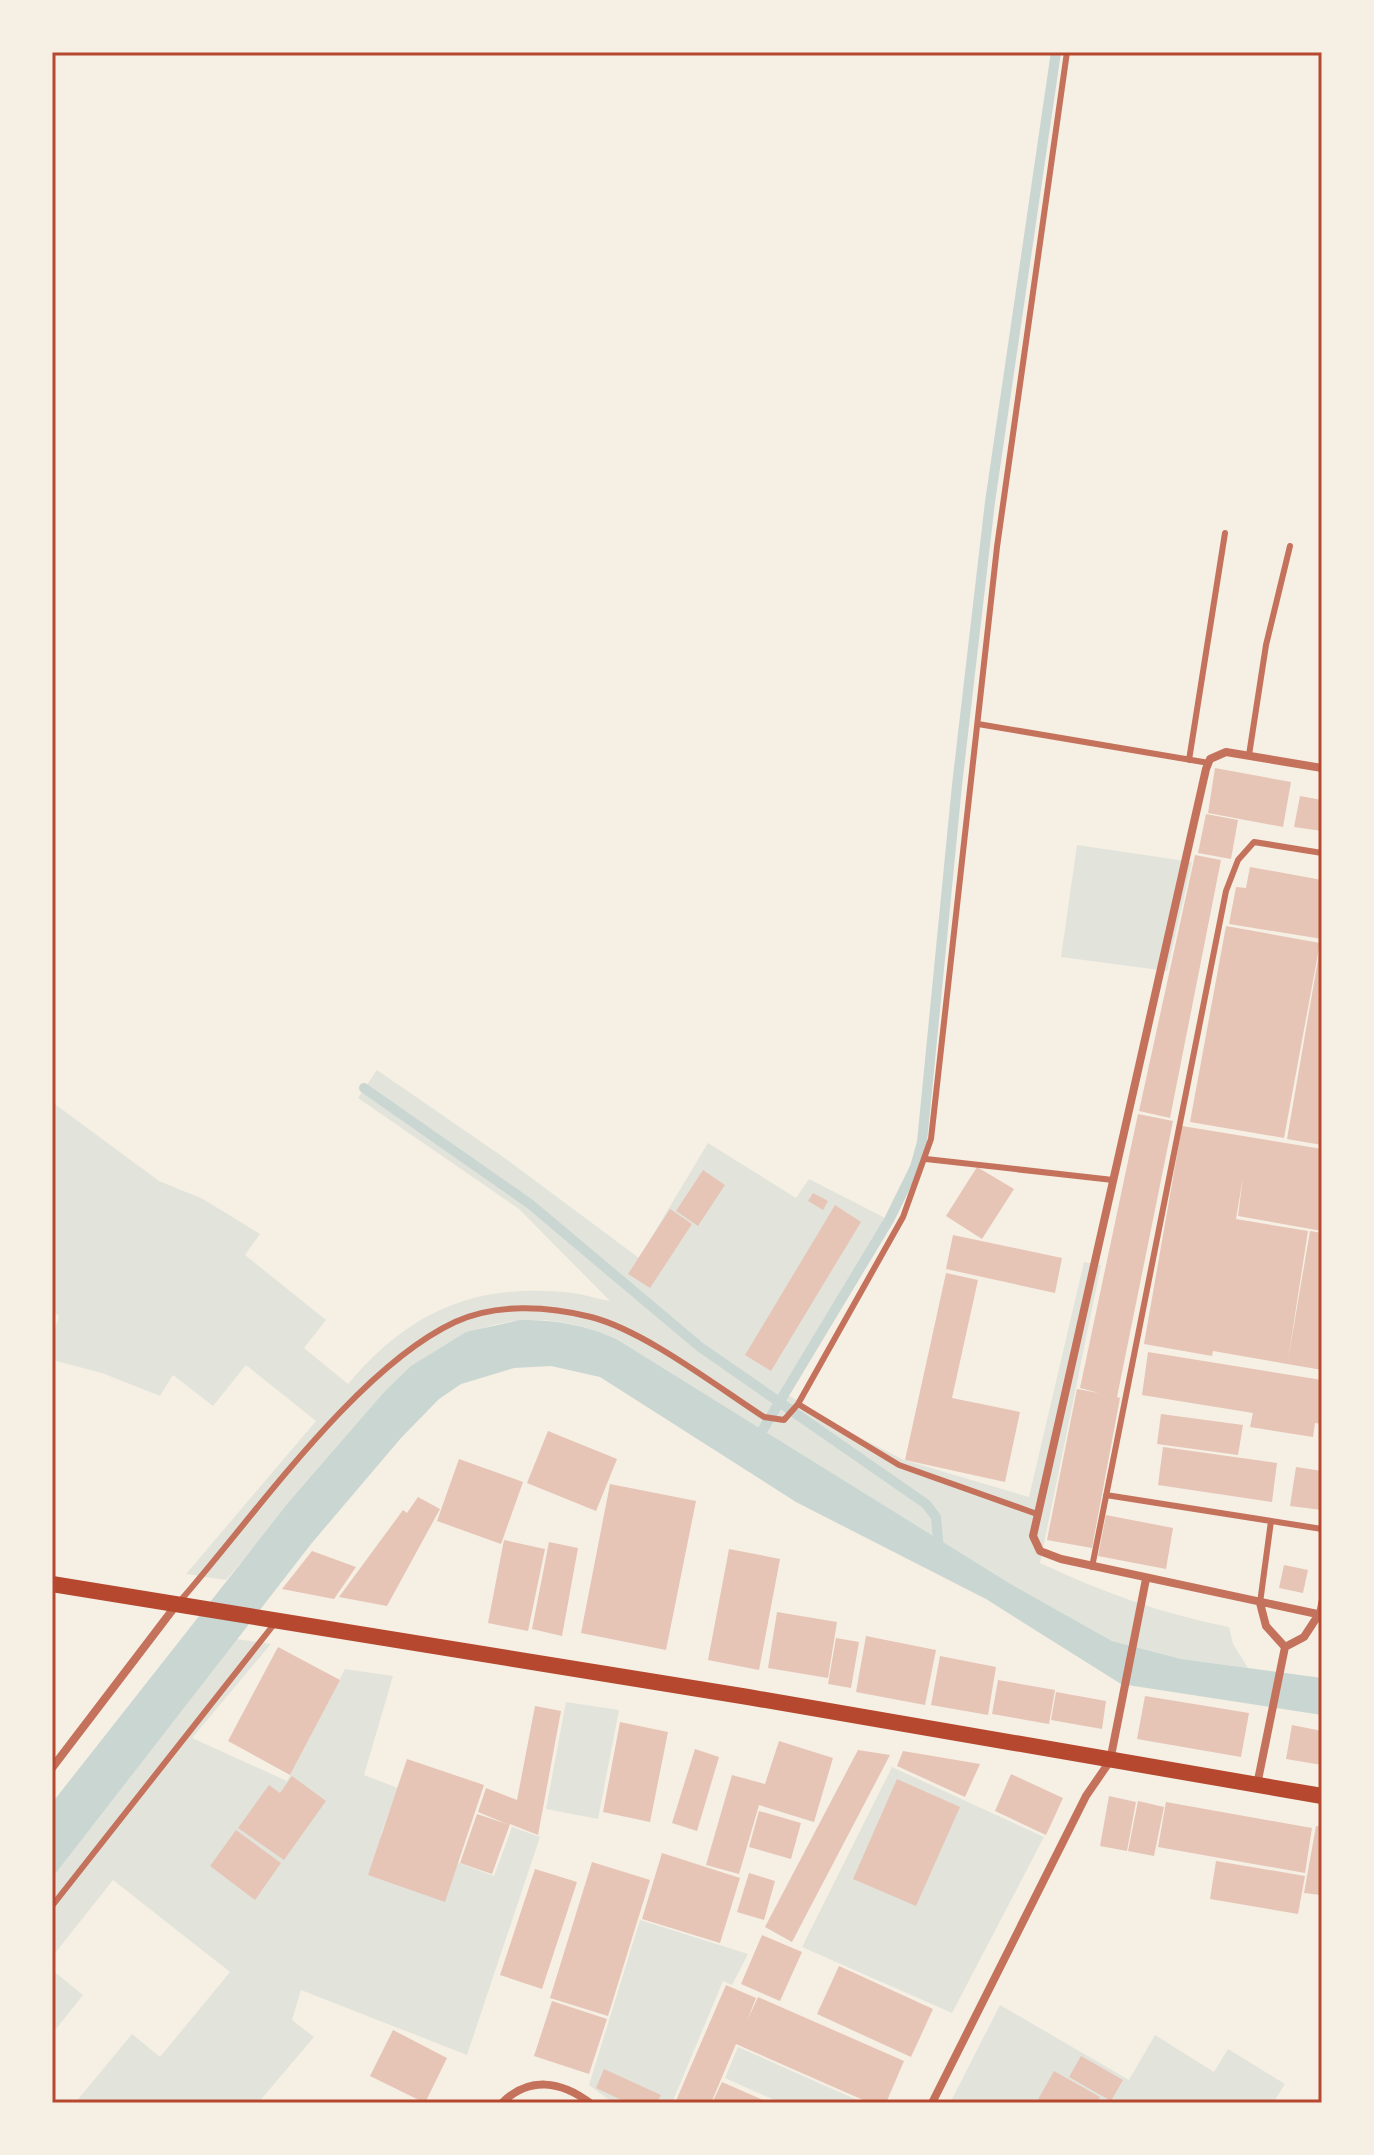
<svg xmlns="http://www.w3.org/2000/svg" width="1374" height="2155" viewBox="0 0 1374 2155" font-family="Helvetica,sans-serif">
<style>
.green{fill:#e2e4dc}
.water{fill:#c9d6d2}
.lines{fill:none;stroke-linecap:round;stroke-linejoin:round}
.stream{stroke:#c9d6d2;stroke-width:10}
.building{fill:#e6c5b7}
.service{stroke:#c5725c;stroke-width:6}
.minor{stroke:#c5725c;stroke-width:8}
.secondary{stroke:#b5482f;stroke-width:16}
.neatline{fill:none;stroke:#b5482f;stroke-width:3}
</style>
<rect width="100%" height="100%" fill="#f6efe4"/>
<!-- green -->
<path class="green" d="M1077,845L1192,862L1167,971L1061,957Z
M377,1070L506,1159L639,1258L708,1143L796,1198L809,1179L889,1220L785,1393L845,1430L904,1460L1029,1497L1084,1262L1101,1265L1040,1563C1102,1592 1162,1614 1229,1627L1233,1644L1248,1668L1181,1659L1112,1641L1009,1583L618,1340C527,1298 455,1325 385,1391L226,1580L186,1574L316,1421L246,1365L213,1406L173,1375L160,1396L102,1373L52,1360V1337L59,1316L52,1311V1102L159,1181L203,1199L260,1234L245,1255L326,1320L304,1348L348,1384C410,1310 478,1282 573,1293C586,1295 598,1299 610,1301L519,1209L358,1098Z
M236,1639L271,1644L192,1738L287,1781L345,1669L393,1676L364,1775L398,1788L381,1834L494,1876L512,1827L540,1837L467,2055L301,1990L292,2020L314,2037L258,2103H75L132,2034L160,2057L230,1972L113,1880L52,1957V1878Z
M566,1702L619,1710L598,1819L546,1809Z
M892,1767L1044,1837L952,2013L802,1947Z
M640,1920L748,1954L732,1985L723,1981L672,2103H613L589,2085Z
M52,1970L83,1995L52,2034Z
M1000,2005L1129,2080L1155,2035L1214,2072L1228,2049L1285,2084L1273,2103H950Z
M738,2047L864,2103H781L725,2078Z"/>
<!-- water -->
<path class="water" d="M520,1320C556,1320 586,1325 618,1340L1009,1583L1112,1641L1181,1659L1322,1678V1715L1121,1684L986,1599L796,1502L600,1377L551,1366L514,1368L461,1384L439,1399L401,1438L311,1544L52,1878V1803L288,1503L385,1391L411,1366L466,1332Z"/>
<g class="lines">
<!-- stream -->
<path class="stream" d="M364,1088L530,1204L700,1347L926,1504L936,1517L939,1551
M756,1441L889,1220L915,1167L922,1142L957,785L990,502L1056,52"/>
</g>
<!-- building -->
<path class="building" d="M1215,768L1291,782L1283,827L1208,813Z
M1300,796L1322,800V831L1294,827Z
M1206,814L1238,820L1231,859L1198,853Z
M1195,855L1221,860L1170,1118L1139,1111Z
M1250,867L1322,880V939L1229,924L1236,887L1246,888Z
M1226,926L1320,943L1284,1138L1190,1122Z
M1320,948H1322V1145L1287,1139Z
M1138,1114L1173,1121L1117,1397L1120,1398L1092,1548L1047,1540L1077,1389L1099,1393L1080,1388Z
M1182,1126L1322,1149V1231L1238,1216L1243,1177L1236,1219L1308,1231L1288,1360L1310,1231L1322,1233V1370L1213,1351L1212,1356L1144,1344Z
M977,1167L1014,1189L982,1239L946,1216Z
M703,1170L725,1185L698,1226L676,1211Z
M813,1193L828,1201L823,1210L808,1201Z
M835,1205L861,1222L771,1371L745,1355Z
M670,1209L692,1224L650,1288L628,1274Z
M953,1235L1062,1258L1055,1293L946,1269Z
M946,1273L978,1280L952,1398L1020,1412L1005,1482L905,1460Z
M1148,1352L1322,1380V1424L1315,1423L1313,1437L1250,1427L1253,1413L1142,1395Z
M1161,1414L1243,1425L1238,1455L1157,1444Z
M548,1431L617,1459L596,1511L527,1483Z
M1163,1447L1277,1463L1272,1502L1158,1485Z
M459,1459L523,1482L501,1544L437,1521Z
M1296,1467L1322,1471V1510L1290,1506Z
M610,1484L696,1501L666,1650L581,1633Z
M418,1497L440,1509L387,1606L339,1597L403,1510L407,1513Z
M1106,1515L1173,1528L1166,1569L1098,1556Z
M504,1540L545,1549L528,1631L488,1623Z
M549,1542L578,1548L562,1636L532,1629Z
M729,1549L780,1559L759,1670L708,1660Z
M312,1551L356,1567L334,1599L282,1589Z
M1284,1565L1308,1570L1303,1593L1279,1588Z
M777,1612L837,1622L828,1678L768,1668Z
M866,1636L936,1650L925,1705L856,1692Z
M836,1638L859,1642L851,1688L828,1684Z
M278,1647L340,1680L290,1775L228,1741Z
M940,1656L996,1667L988,1715L931,1705Z
M998,1680L1055,1690L1049,1724L992,1714Z
M1056,1692L1106,1701L1102,1729L1051,1720Z
M1145,1696L1249,1713L1241,1757L1137,1739Z
M535,1706L561,1711L538,1835L510,1824L492,1874L460,1863L477,1814L507,1824L478,1812L486,1788L517,1800Z
M620,1722L668,1732L650,1822L603,1812Z
M1292,1725L1322,1731V1765L1286,1759Z
M779,1741L833,1758L814,1822L759,1805L739,1874L706,1865L732,1775L765,1784Z
M695,1749L719,1757L697,1831L672,1823Z
M858,1750L890,1755L792,1942L765,1927Z
M903,1751L980,1764L965,1797L897,1766Z
M407,1759L484,1785L445,1902L368,1875Z
M1011,1774L1063,1798L1046,1835L995,1811Z
M292,1776L326,1801L284,1860L238,1828L269,1785L280,1793Z
M897,1779L960,1807L916,1906L853,1879Z
M1109,1796L1136,1802L1127,1851L1100,1846Z
M1138,1801L1164,1807L1154,1856L1128,1851Z
M1166,1802L1312,1828L1305,1873L1158,1847Z
M759,1811L801,1823L791,1859L749,1847Z
M1316,1826L1322,1827L1321,1895L1304,1893Z
M236,1830L281,1863L255,1900L210,1866Z
M662,1853L740,1878L720,1943L642,1919Z
M1216,1861L1305,1876L1298,1914L1210,1899Z
M592,1862L650,1880L608,2016L550,1998Z
M535,1869L577,1882L542,1989L500,1975Z
M749,1873L775,1881L764,1920L737,1912Z
M762,1935L802,1952L780,2001L741,1984Z
M839,1966L933,2009L911,2057L817,2014Z
M726,1985L756,1998L747,2021L758,1997L904,2061L886,2103H870L736,2044L711,2103H675Z
M552,2001L607,2019L589,2074L534,2056Z
M393,2030L447,2058L425,2103L370,2076Z
M1081,2056L1123,2080L1111,2101L1069,2077Z
M604,2069L661,2095L657,2103H628L596,2088Z
M1054,2071L1100,2097L1097,2103H1036Z
M722,2082L763,2100L761,2103H712Z"/>
<g class="lines">
<!-- service -->
<path class="service" d="M978,724L1209,763
M1249,755L1266,645L1290,546
M1189,760L1225,533
M926,1159L1113,1180
M798,1404L899,1465L1037,1514
M1106,1495L1322,1529
M1092,1567L1226,891L1238,860L1254,842L1322,853
M180,1601C253,1518 356,1368 455,1322C496,1303 548,1306 591,1317C645,1331 716,1386 764,1417L784,1420L798,1404L903,1217L931,1139L997,547L1067,52
M1260,1603L1271,1521
M1319,1614L1322,1599
M52,1906L275,1623"/>
<!-- minor -->
<path class="minor" d="M1322,768L1226,752L1210,759L1206,769L1033,1536L1040,1551L1061,1559L1322,1615
M1260,1603L1266,1626L1285,1647
M1285,1647L1304,1637L1319,1614
M52,1768L177,1604
M1257,1785L1285,1647
M502,2103C529,2076 561,2081 590,2103
M932,2103L1086,1796L1110,1761L1146,1579"/>
<!-- secondary -->
<path class="secondary" d="M52,1584L748,1697L1322,1796"/>
</g>
<!-- border -->
<rect width="1374" height="2155" fill="none" stroke="#f6efe4" stroke-width="108"/>
<rect x="54" y="54" width="1266" height="2047" class="neatline"/>
</svg>
